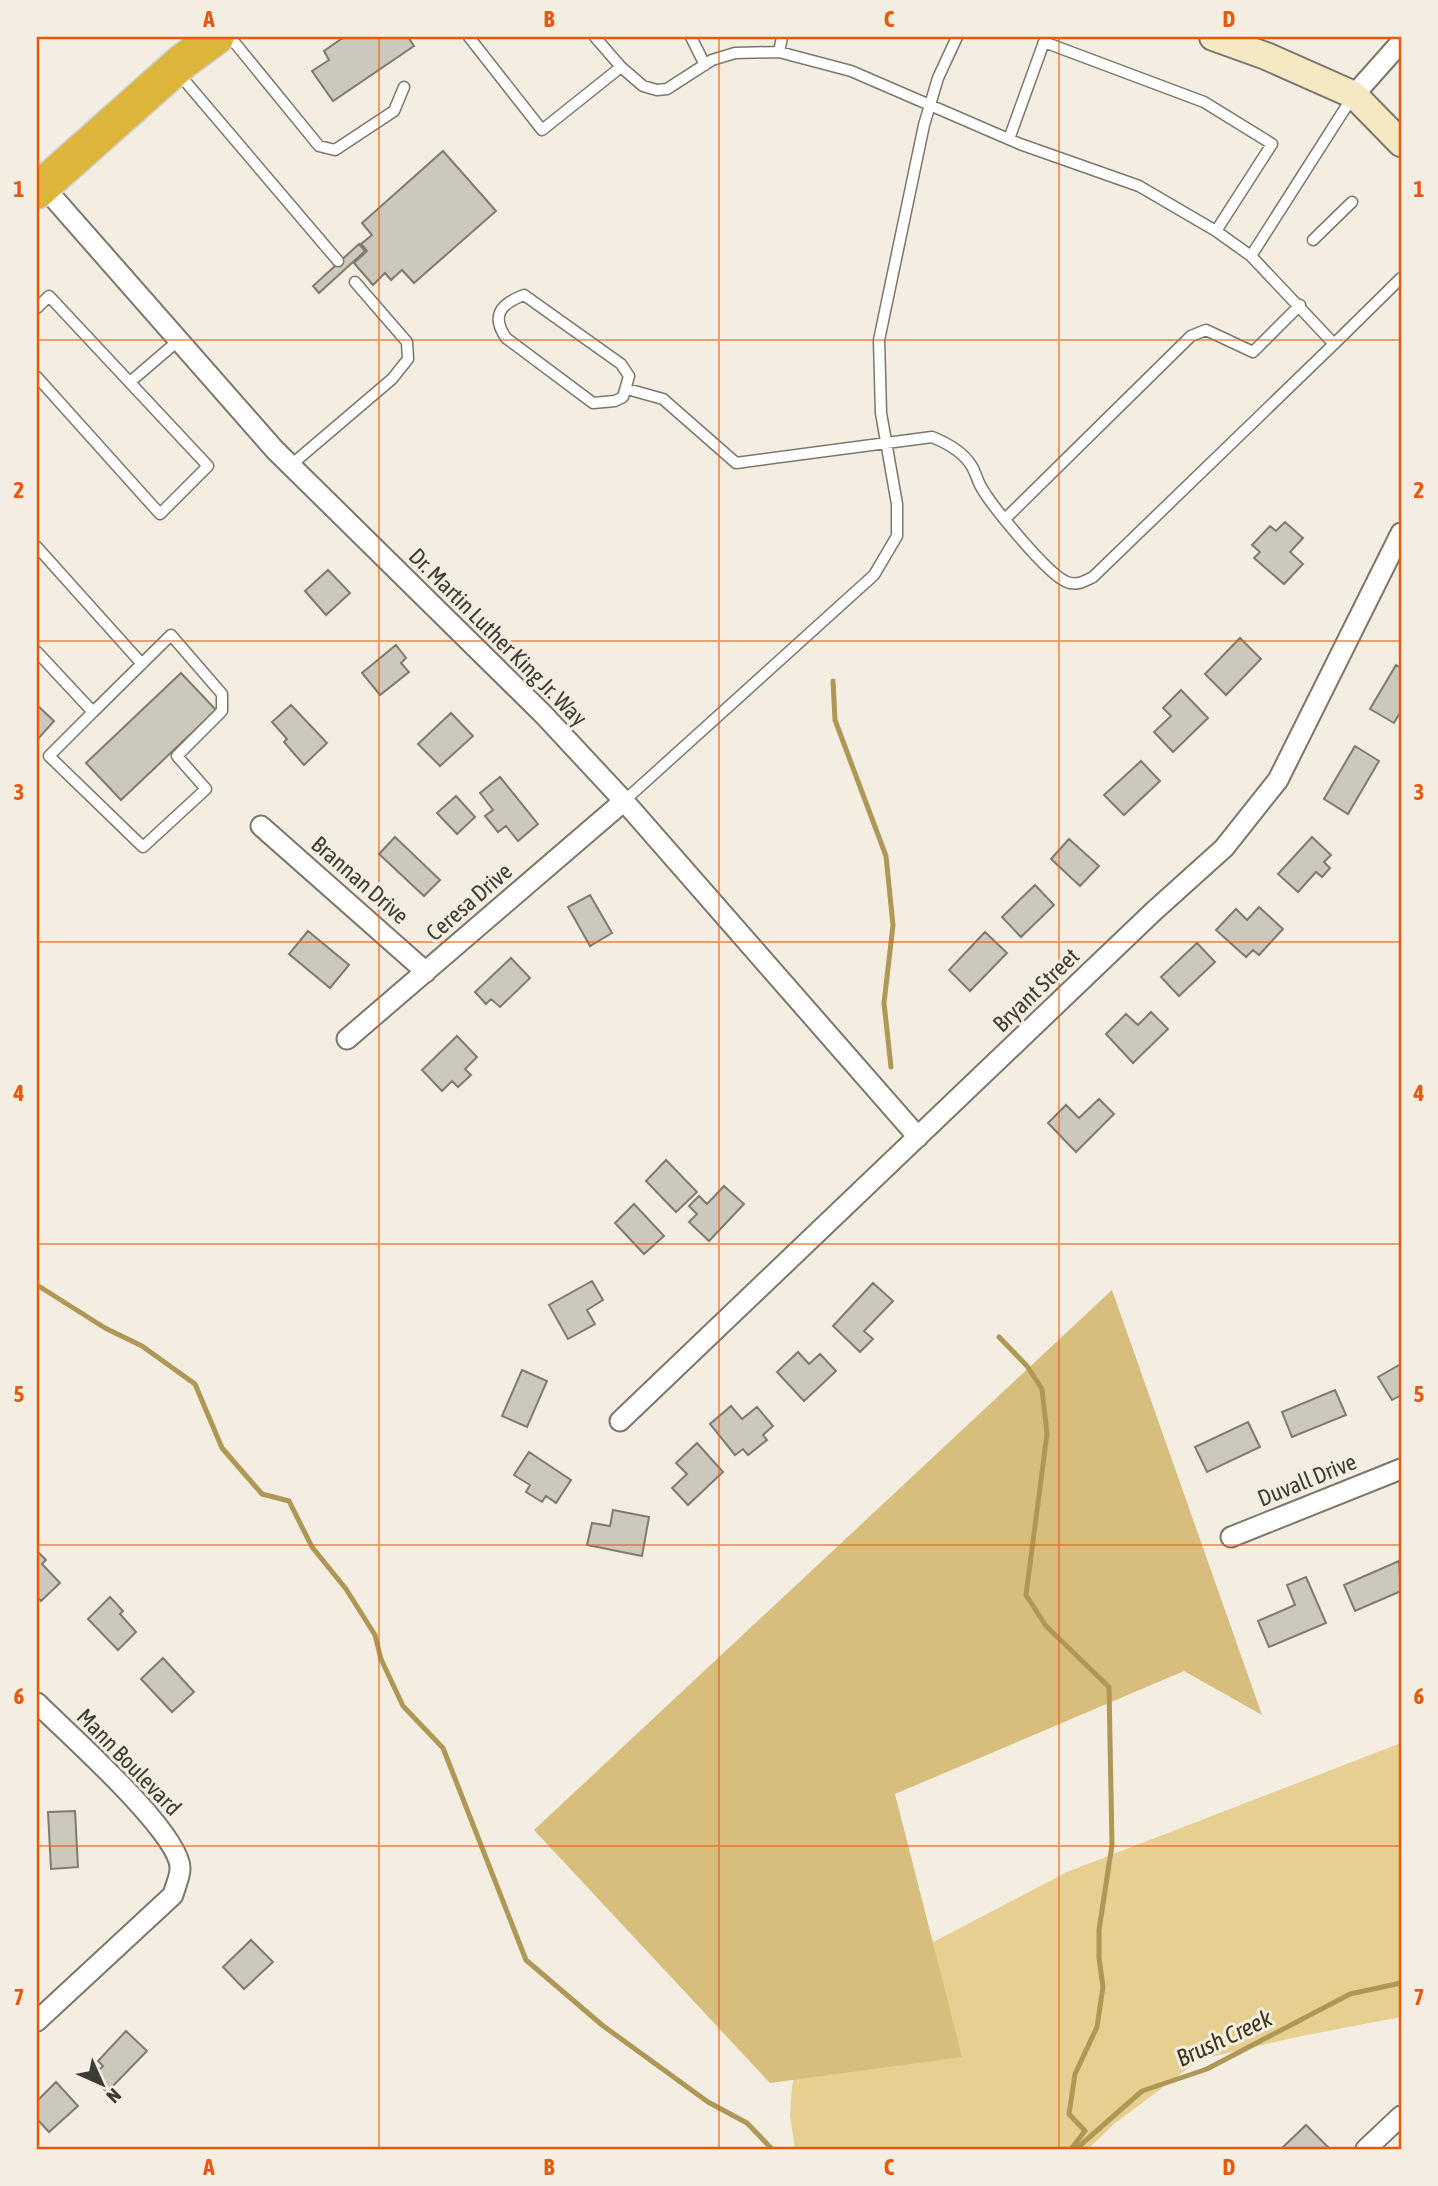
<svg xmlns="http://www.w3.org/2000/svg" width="1438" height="2186" viewBox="0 0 1438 2186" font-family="'Asap Condensed',sans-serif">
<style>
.green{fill:#e6cf90}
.forest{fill:#d7be7c}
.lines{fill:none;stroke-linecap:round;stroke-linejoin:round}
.stream{stroke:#af9856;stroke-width:5}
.building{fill:#cdc8bc;stroke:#7f7b70;stroke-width:2}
.lane-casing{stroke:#7b776b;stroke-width:13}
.street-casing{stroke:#7b776b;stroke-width:23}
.secondary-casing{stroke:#7b776b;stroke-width:30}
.highway-casing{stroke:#d0d0cf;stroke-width:38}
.lane{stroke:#fff;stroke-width:10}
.street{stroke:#fff;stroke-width:19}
.secondary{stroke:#f5e9c4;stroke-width:26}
.highway{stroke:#ddb53a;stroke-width:35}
.grid{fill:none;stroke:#e8590c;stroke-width:2;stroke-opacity:0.55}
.labels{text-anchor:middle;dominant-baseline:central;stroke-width:6;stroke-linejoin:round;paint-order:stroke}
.street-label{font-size:23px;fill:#3d3b36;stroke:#f3eee1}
.water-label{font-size:24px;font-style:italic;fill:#3d3315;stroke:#f3eee1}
.neatline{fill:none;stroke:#e8590c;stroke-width:2.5}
.grid-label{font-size:23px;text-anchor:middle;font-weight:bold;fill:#e8590c}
</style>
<rect width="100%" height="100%" fill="#f3eee1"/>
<!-- green -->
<path class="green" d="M1401,1743V2017L1296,2037L1199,2060L1114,2124L1088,2149H795L790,2115L792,2086L799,2059L895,1962L1067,1872Z"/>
<!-- forest -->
<path class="forest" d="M1112,1290L1262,1715L1184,1671L895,1794L962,2057L770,2083L534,1830Z"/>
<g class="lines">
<!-- stream -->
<path class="stream" d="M833,681L835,720L886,856L893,925L884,1003L891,1067
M37,1285L105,1328L142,1346L195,1384L222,1448L262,1494L289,1501L312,1547L346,1589L375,1635L381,1659L403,1706L443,1748L526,1960L602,2025L708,2102L747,2123L772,2149
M999,1337L1027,1366L1042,1389L1047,1434L1026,1595L1046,1626L1109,1687L1112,1845L1099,1930V1958L1103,1987L1097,2027L1075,2074L1069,2114L1085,2131L1071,2149
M1076,2149L1142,2091L1207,2069L1350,1994L1401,1983"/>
</g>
<!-- building -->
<path class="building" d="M344,37H408L414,46L333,101L312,71L329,60L324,51Z
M443,151L496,211L414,283L402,270L391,280L385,273L373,285L354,263L367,251L361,244L372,235L362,223Z
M359,244L365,251L319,293L313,286Z
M1285,522L1303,538L1290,552L1303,564L1284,584L1254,558L1260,552L1252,545L1270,526L1276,531Z
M328,570L350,593L326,615L305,591Z
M1240,638L1261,659L1226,695L1205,674Z
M396,645L406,658L401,663L409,672L380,695L362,673Z
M1396,665L1401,668V711L1394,723L1370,709Z
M181,673L216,710L121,800L86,763Z
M1181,690L1208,718L1173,752L1154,732L1171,716L1163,708Z
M37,705L54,721L37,740Z
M291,705L327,743L304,765L284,742L287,739L272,722Z
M451,713L473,736L440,766L418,744Z
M1355,746L1379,761L1348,814L1324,799Z
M1141,761L1160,781L1124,815L1104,795Z
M500,777L538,824L518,841L506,826L498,832L485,816L493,810L480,793Z
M456,796L475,817L457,834L437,813Z
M395,837L440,880L424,896L379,854Z
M1312,837L1331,855L1324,862L1330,868L1322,877L1316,872L1298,892L1278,874Z
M1069,839L1099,866L1080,886L1051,859Z
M1035,885L1054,905L1021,937L1002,917Z
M590,895L612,933L590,946L568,907Z
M1259,907L1283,929L1259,955L1253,950L1246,957L1216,930L1236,909L1247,920Z
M308,931L349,965L330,988L289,954Z
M985,932L1007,953L970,991L949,970Z
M1197,943L1215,962L1179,996L1161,977Z
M511,958L530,978L500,1007L491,999L486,1004L475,992Z
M1151,1012L1168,1029L1133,1063L1106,1034L1126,1014L1138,1025Z
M457,1036L477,1057L465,1069L471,1075L458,1087L452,1081L442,1091L422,1070Z
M1099,1099L1114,1114L1076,1152L1048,1123L1066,1105L1079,1118Z
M666,1160L697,1192L676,1212L646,1181Z
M724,1186L744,1204L709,1241L689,1222L697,1214L689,1206L699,1196L707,1204Z
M634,1204L664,1236L644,1254L615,1223Z
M592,1281L603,1300L587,1310L595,1324L568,1339L549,1305Z
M873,1283L893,1301L864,1331L873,1339L860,1352L833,1326Z
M798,1352L809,1364L820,1354L836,1371L804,1401L777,1372Z
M1401,1364V1395L1392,1400L1378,1377Z
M522,1370L547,1381L527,1427L502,1416Z
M1335,1390L1346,1415L1292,1437L1282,1412Z
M731,1406L742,1419L757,1407L773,1426L763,1435L767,1440L748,1455L743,1449L735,1455L710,1424Z
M1248,1422L1260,1447L1207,1472L1195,1447Z
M697,1443L723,1472L688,1505L672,1488L687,1474L676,1463Z
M529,1452L571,1480L556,1503L546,1496L542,1502L526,1492L530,1485L514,1475Z
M613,1510L649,1517L642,1556L587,1545L592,1523L610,1526Z
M37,1551L46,1560L42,1564L60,1583L41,1601L37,1596Z
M1399,1561L1401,1591L1355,1611L1344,1585Z
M1306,1577L1326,1623L1269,1647L1258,1621L1295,1605L1287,1585Z
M110,1597L123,1611L120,1614L136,1632L118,1650L88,1619Z
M163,1658L194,1692L172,1712L141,1679Z
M75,1811L78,1867L51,1869L48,1812Z
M251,1940L273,1962L244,1989L223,1967Z
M126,2031L147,2051L107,2092L92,2077L103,2066L98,2061Z
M56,2082L78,2106L49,2132L37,2119V2101Z
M1306,2125L1330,2149H1281Z"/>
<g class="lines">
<!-- lane casing -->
<g class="lane-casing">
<path id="lane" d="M230,37L319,146L335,150L394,111L404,87
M469,37L542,130L621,67L595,37
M691,37L705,65
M779,52L782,37
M621,67L643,86L657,90L667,89L712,60L735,53L779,52L851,71L1020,144L1139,186L1216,231L1251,256L1353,96
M179,74L338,261
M1009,139L1044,42L1204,102L1272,144L1216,231
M1313,240L1352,202
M524,295L621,364L629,376L623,397L615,401L593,403L506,338C491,316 500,304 524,295Z
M37,308L49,296L208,466L160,514L37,377
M1334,344L1401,278
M130,382L179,340
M627,389L663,399L736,463L932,437C947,443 962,451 971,465C975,471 977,479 980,485C990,504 1048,575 1067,582C1077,586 1085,581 1093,577L1334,344L1251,256
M291,465L392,379L408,359L407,342L355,282
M1005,519L1191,336L1206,330L1253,352L1300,305
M37,547L142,664
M37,652L93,712L49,756L143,847L206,789L177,756L222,711V694L171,635L93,712
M624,801L874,575L897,536V504L881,413L879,340L924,125L938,78L957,37"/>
</g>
<!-- street casing -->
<g class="street-casing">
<path id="street" d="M1354,95L1401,42
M37,179L275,450L543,714L624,801L918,1137
M261,826L426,972
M347,1039L624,801
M620,1421L1154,911L1224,848L1278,780L1401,533
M1231,1537L1401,1469
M37,1703C65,1731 182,1834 180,1869C180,1877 175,1887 173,1895L37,2021
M1366,2149L1401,2116"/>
</g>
<!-- secondary casing -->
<g class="secondary-casing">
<path id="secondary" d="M1213,37L1266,56L1354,95L1401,143"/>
</g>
<!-- highway casing -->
<g class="highway-casing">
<path id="highway" d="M37,191L182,62L216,37"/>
</g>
<!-- lane -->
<use href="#lane" class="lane"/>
<!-- street -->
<use href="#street" class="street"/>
<!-- secondary -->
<use href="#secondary" class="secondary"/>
<!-- highway -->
<use href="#highway" class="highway"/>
</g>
<!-- grid -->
<path class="grid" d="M379,37V2149M719,37V2149M1059,37V2149M37,340H1401M37,641H1401M37,942H1401M37,1244H1401M37,1545H1401M37,1846H1401"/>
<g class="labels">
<!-- street labels -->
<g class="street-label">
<text transform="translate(498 637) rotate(45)">Dr. Martin Luther King Jr. Way</text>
<text transform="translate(360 880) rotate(41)">Brannan Drive</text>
<text transform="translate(469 902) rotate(-41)">Ceresa Drive</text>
<text transform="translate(1036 990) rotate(-44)">Bryant Street</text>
<text transform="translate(1307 1480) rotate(-22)">Duvall Drive</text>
<text transform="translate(129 1762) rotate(46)">Mann Boulevard</text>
</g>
<!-- water labels -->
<g class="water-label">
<text transform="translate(1224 2038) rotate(-25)">Brush Creek</text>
</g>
</g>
<!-- border -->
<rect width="1438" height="2186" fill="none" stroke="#f3eee1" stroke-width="77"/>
<!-- north arrow -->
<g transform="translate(102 2084) rotate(135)" stroke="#f3eee1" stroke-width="5" paint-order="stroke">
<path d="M0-5L12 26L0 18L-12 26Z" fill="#3d3b36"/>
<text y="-10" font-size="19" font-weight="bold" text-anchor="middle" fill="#3d3b36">N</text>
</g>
<rect x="38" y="38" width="1362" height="2110" class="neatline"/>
<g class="grid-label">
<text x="209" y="27">A</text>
<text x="549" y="27">B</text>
<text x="889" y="27">C</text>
<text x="1229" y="27">D</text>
<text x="19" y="197">1</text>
<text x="1419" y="197">1</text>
<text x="19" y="498">2</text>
<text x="1419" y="498">2</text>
<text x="19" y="800">3</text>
<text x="1419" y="800">3</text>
<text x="19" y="1101">4</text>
<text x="1419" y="1101">4</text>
<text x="19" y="1402">5</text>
<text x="1419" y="1402">5</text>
<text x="19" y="1704">6</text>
<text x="1419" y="1704">6</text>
<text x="19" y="2005">7</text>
<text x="1419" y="2005">7</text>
<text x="209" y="2175">A</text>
<text x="549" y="2175">B</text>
<text x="889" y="2175">C</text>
<text x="1229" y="2175">D</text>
</g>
</svg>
